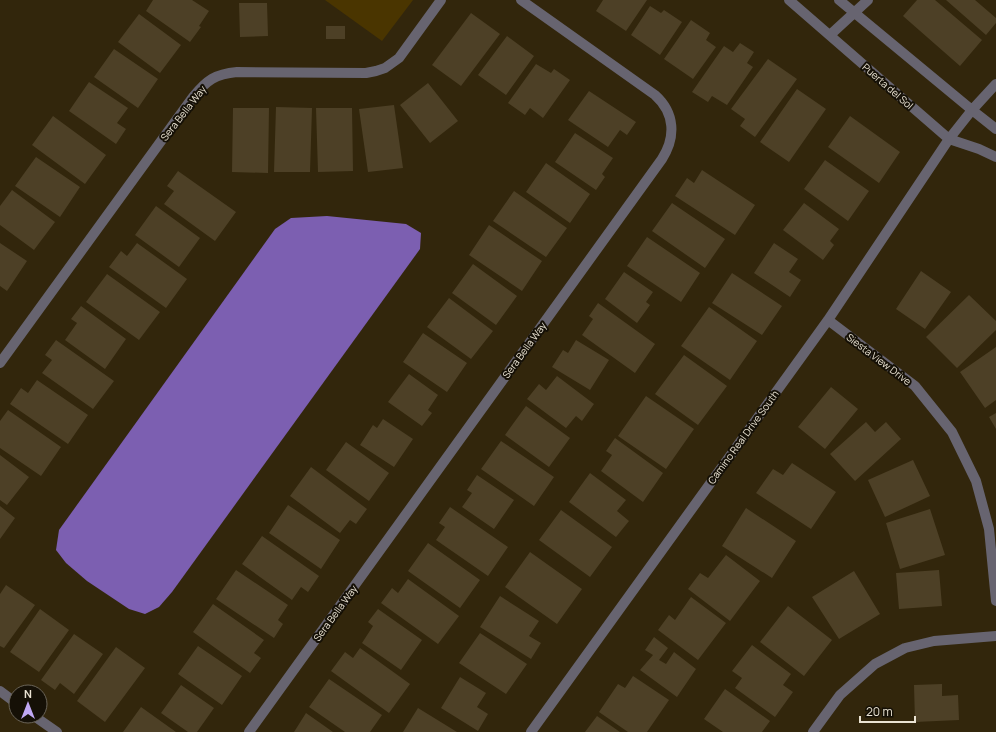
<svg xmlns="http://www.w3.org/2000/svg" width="996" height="732" viewBox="0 0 996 732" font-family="Manrope,sans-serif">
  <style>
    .green { fill: #4a3500 }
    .water { fill: #7c5fb1 }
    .building { fill: #4d4026 }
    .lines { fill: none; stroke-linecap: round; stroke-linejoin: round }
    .minor { stroke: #676470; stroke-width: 10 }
    .labels { text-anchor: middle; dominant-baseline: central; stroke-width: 4; stroke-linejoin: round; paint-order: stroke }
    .street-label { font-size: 10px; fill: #eae3d3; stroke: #151006 }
  </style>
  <rect width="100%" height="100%" fill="#32260c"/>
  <path class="green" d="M325 0H413L382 41Z"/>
  <path class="water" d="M327 216 406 224 421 233 420 249 172 592 159 607 145 614 129 609 87 581 66 563 56 550 59 530 275 229 291 218Z"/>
  <path class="building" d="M153 0H192L209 11 199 26 201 27 190 42 146 11Z
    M603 0H647L626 31 596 11Z
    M917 0H935L982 40 960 66 903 16Z
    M946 0H975L996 18V23L986 35Z
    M239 3H267L268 36 240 37Z
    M650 6 661 13 664 10 682 22 660 55 631 35Z
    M471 13 500 34 461 86 432 65Z
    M139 14 181 45 160 73 118 42Z
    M691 20 710 33 706 40 716 47 693 79 664 59Z
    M326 26H345V39H326Z
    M507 36 534 56 506 95 478 75Z
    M740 43 754 52 747 63 753 67 727 105 712 96 708 102 692 92 724 46 733 52Z
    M114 49 158 79 138 108 94 77Z
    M768 59 797 79 755 137 740 126 745 119 731 109Z
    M536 64 551 73 554 69 570 80 543 118 530 108 525 115 508 103Z
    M89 82 128 108 117 123 126 129 116 144 69 111Z
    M428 83 458 121 430 143 400 105Z
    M797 89 826 109 789 162 760 142Z
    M589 91 636 122 627 135 620 130 608 147 568 120Z
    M394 105 403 168 368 172 359 109Z
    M276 107 312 108 310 172H274Z
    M233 108H269L268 173 232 172Z
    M316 108H352L353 171 318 172Z
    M53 116 106 155 85 184 32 145Z
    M850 116 900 152 879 183 828 147Z
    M575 133 613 158 602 174 605 177 596 190 555 162Z
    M36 157 80 187 60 217 15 186Z
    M825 160 869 191 848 221 804 189Z
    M546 163 590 194 570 223 526 192Z
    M702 170 755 205 735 235 675 196 687 178 694 183Z
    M178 171 236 212 215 241 164 204 174 191 167 186Z
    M12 190 55 222 34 250 0 225V206Z
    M514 191 567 228 546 257 493 221Z
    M672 203 725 239 705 268 652 231Z
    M804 203 839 229 830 241 834 245 823 260 783 230Z
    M156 206 200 238 179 267 135 235Z
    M489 225 542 261 522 291 469 255Z
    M647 237 700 273 681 302 627 266Z
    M0 243 27 261 7 291 0 286Z
    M137 243 187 279 166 308 109 267 121 251 127 256Z
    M774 243 798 259 789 272 801 280 790 297 754 273Z
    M473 264 517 296 496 325 452 293Z
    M921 271 951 292 925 329 896 309Z
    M624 272 653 292 646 302 650 305 637 323 605 299Z
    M732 273 782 306 762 335 712 303Z
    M107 274 160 312 139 340 86 302Z
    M969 295 996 321V330L957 368 926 337Z
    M449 298 493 331 471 359 427 327Z
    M598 303 655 344 635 373 582 335 593 319 589 316Z
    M81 306 126 339 105 369 65 340 77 323 71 319Z
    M709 307 757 341 730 380 681 346Z
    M423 333 467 363 447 392 403 362Z
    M56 340 114 381 93 409 42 373 52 360 45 355Z
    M576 340 609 360 590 390 552 367 563 350 568 353Z
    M996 347V400L985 408 960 372Z
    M684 355 727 386 698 425 655 394Z
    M409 374 438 395 428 410 432 413 422 426 388 402Z
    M557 376 594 404 582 421 576 416 566 428 527 399 539 384 546 390Z
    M37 380 88 415 68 444 10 404 21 388 28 393Z
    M831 387 858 409 825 449 798 427Z
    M646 396 694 429 666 469 618 436Z
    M526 406 570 438 549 467 505 435Z
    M8 410 61 447 41 476 0 448V421Z
    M996 413V429L989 417Z
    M383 419 413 439 394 467 360 445 373 425 377 428Z
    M866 422 875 432 886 422 901 439 855 481 830 454Z
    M615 438 663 473 643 502 601 471 612 455 606 451Z
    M501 441 554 477 534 506 481 469Z
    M346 442 389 473 369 501 326 470Z
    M0 455 29 477 7 505 0 500Z
    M913 460 930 496 885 517 868 480Z
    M792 463 836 492 811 529 756 493 773 469 783 475Z
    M311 467 367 509 356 524 350 520 340 533 290 496Z
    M590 473 626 500 617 511 629 521 616 537 569 502Z
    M477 475 514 500 494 529 462 507 472 493 467 490Z
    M288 505 340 540 321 569 269 533Z
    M0 506 15 518 0 539Z
    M450 507 508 547 488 576 436 540 445 527 439 523Z
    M746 508 796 541 772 578 722 546Z
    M930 509 945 555 900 569 886 523Z
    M561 510 612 547 590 577 539 540Z
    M262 536 319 576 308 592 301 587 292 600 242 564Z
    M428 543 480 580 460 608 408 571Z
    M530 552 582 589 557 624 505 587Z
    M726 555 760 581 730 621 688 589 700 573 708 578Z
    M236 570 288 605 278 620 283 624 274 638 216 599Z
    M939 570 942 606 899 609 896 573Z
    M854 571 880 614 839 639 812 597Z
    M408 579 459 616 438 644 381 603 392 588 398 593Z
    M6 585 35 605 4 648 0 646V594Z
    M500 596 539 621 529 636 541 643 531 659 480 627Z
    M691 597 726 623 698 660 658 630 669 615 675 620Z
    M213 604 264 640 254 653 261 658 250 673 193 632Z
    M788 606 832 640 804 676 760 642Z
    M40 609 69 630 39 672 10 652Z
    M378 609 422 640 401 670 362 643 373 626 368 622Z
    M480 633 527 664 506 694 459 663Z
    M74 634 103 654 74 694 60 683 55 690 41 680Z
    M654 637 668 648 659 660 666 664 674 652 696 669 677 697 640 670 653 655 645 650Z
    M752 645 791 674 783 685 793 692 775 717 735 688 742 678 732 671Z
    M198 646 242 676 222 705 178 674Z
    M116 647 145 668 105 722 77 701Z
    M360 648 410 684 389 713 331 671 345 652 353 658Z
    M633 676 669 700 647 732H628L599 712 618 684 625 688Z
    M460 677 486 693 477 707 488 714 478 731 441 708Z
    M329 679 382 715 370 732H345L309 707Z
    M942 684V696L958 695 959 720 915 722 914 685Z
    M181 685 214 708 197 732H188L161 713Z
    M725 689 770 721 762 732H723L704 719Z
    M141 707 176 732H123Z
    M418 708 457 732H403Z
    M306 713 333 732H294Z
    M597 716 620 732H585Z"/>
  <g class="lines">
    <path class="minor" d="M789 0 949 139 979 149 996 157
      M839 0 972 110 996 129
      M830 35 868 0
      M828 320 915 386 952 432 976 481 989 529 996 601
      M0 363 193 97C207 80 215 74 237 72L366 73 376 71 385 68 399 58 441 0
      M0 691 16 703
      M34 716 57 732
      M249 732 662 159C676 137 675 113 655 95L521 0
      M531 732 828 320 949 139 972 110 996 84
      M813 732 840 695 875 664 905 648 934 641 996 636"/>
  </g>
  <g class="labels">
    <g class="street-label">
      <text transform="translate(888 86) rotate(41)">Puerta del Sol</text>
      <text transform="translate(183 113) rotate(-52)">Sera Bella Way</text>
      <text transform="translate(524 350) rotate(-54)">Sera Bella Way</text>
      <text transform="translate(879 359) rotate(37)">Siesta View Drive</text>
      <text transform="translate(743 437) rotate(-54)">Camino Real Drive South</text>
      <text transform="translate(335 613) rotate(-54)">Sera Bella Way</text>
    </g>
  </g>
  <g transform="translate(28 704)"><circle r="19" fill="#151006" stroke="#6a6458"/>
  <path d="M0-3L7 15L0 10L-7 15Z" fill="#c0a8f3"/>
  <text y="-6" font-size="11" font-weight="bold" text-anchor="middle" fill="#eae3d3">N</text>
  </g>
  <path d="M860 716v6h55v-6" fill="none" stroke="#eae3d3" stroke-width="2"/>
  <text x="866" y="716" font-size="12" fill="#eae3d3" stroke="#151006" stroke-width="3" paint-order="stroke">20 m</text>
</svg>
